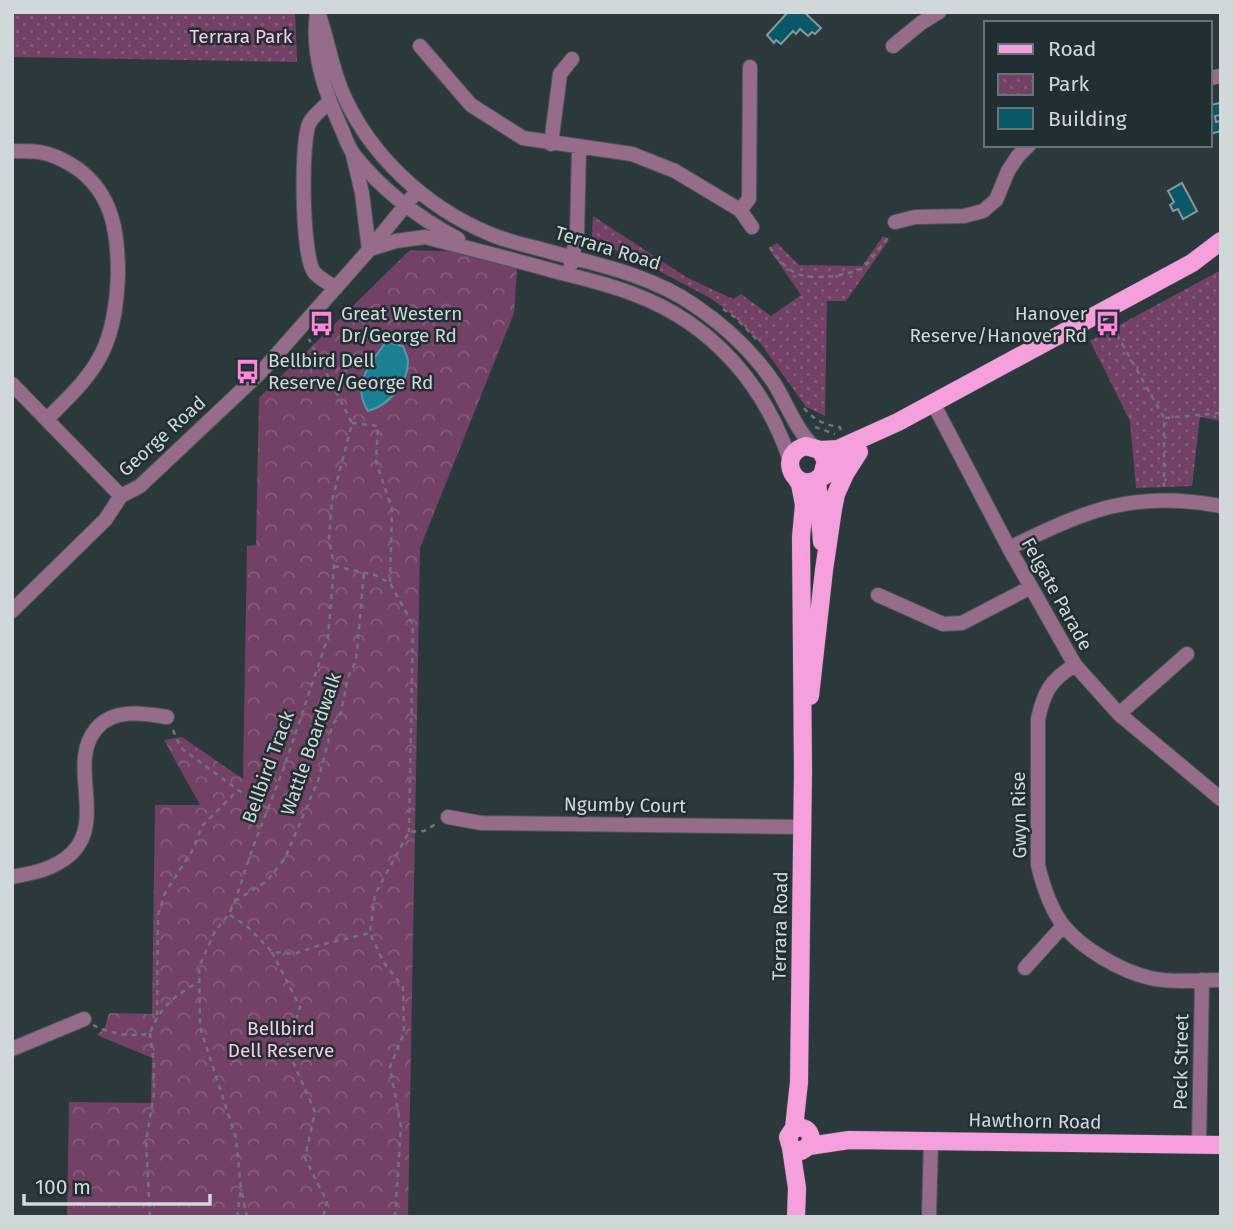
<svg xmlns="http://www.w3.org/2000/svg" width="1233" height="1229" viewBox="0 0 1233 1229" font-family="'Fira Sans',sans-serif">
  <style>
    .forest { fill: url(#forest-crowns) }
    .park { fill: url(#park-dots) }
    .water { fill: #1c8093; stroke: #529aa8; stroke-width: 2 }
    .building { fill: #085867; stroke: #88989c; stroke-width: 2 }
    .lines { fill: none; stroke-linecap: round; stroke-linejoin: round }
    .minor-casing { stroke: #495659; stroke-width: 16 }
    .major-casing { stroke: #495659; stroke-width: 19 }
    .path { stroke: #6b7679; stroke-width: 2.5; stroke-dasharray: 5 5; stroke-linecap: butt }
    .minor { stroke: #976c8a; stroke-width: 14 }
    .major { stroke: #f69fdd; stroke-width: 18 }
    .labels { text-anchor: middle; dominant-baseline: central; stroke-width: 5; stroke-linejoin: round; paint-order: stroke }
    .park-label { font-size: 19px; fill: #fcc9ec; stroke: #212f33 }
    .street-label { font-size: 19px; fill: #d0d8da; stroke: #212f33 }
    .poi-label { font-size: 19px; fill: #d0d8da; stroke: #212f33; text-anchor: start }
  </style>
  <defs>
    <pattern id="forest-crowns" width="20" height="18" patternUnits="userSpaceOnUse" patternTransform="scale(1.75)"><rect width="20" height="18" fill="#734165"/><path d="M2 6a3 3 0 1 1 6 0M12 15a3 3 0 1 1 6 0" fill="none" stroke="#865c7a"/></pattern>
    <pattern id="park-dots" width="8" height="8" patternUnits="userSpaceOnUse" patternTransform="scale(1.75)"><rect width="8" height="8" fill="#734165"/><path d="M2 2h.1M6 6h.1" fill="none" stroke="#865c7a" stroke-width="1.8" stroke-linecap="round"/></pattern>
  </defs>
  <rect width="100%" height="100%" fill="#2b393d"/>
  <path class="forest" d="M410 250 465 252 517 269 514 313 420 548 408 1217H67L69 1102 151 1103 152 1058 97 1035 105 1027 109 1013 152 1014 155 805H200L164 740 182 737 243 779 247 546 256 545 259 398Z"/>
  <path class="park" d="M12 12H295L297 62 12 57Z
    M593 216 686 277 733 299 741 294 771 316 801 295 769 249 777 243 799 265 862 266 883 236 889 240 846 301H827L825 416 806 407 761 344 731 314 712 299 635 258 595 242 592 236Z
    M1221 270V421L1200 417 1192 486 1136 488 1130 421 1090 341Z"/>
  <path class="water" d="M386 342 403 346C404 350 408 357 408 362 408 383 388 406 368 411 351 385 370 364 386 342Z"/>
  <path class="building" d="M788 12H804L821 28 815 34 812 32 808 36 800 29 796 34 793 31 781 44 776 40 774 43 767 35Z
    M1220 103 1221 115 1215 116 1216 122 1221 121V131L1210 134V105Z
    M1182 183 1197 211 1183 219 1178 209 1173 211 1170 205 1174 202 1168 191Z"/>
  <g class="lines">
    <defs>
      <path id="minor" d="M318 12C327 37 331 64 341 89 368 154 425 207 490 234 509 242 530 246 551 252 600 265 652 276 694 305 725 326 753 352 774 383 787 404 795 428 813 446
        M317 13C311 55 326 95 343 132 346 140 349 149 355 156 383 191 419 218 458 239
        M420 46 471 105 523 138 632 154 675 171 740 210 752 227
        M893 46 921 23 939 12
        M1210 78 1221 76
        M329 102C323 108 314 115 310 122 300 138 302 257 314 272 318 278 329 283 336 288
        M551 144 560 74 572 59
        M12 151C21 151 30 151 39 152 54 154 66 161 78 169 113 195 118 233 118 274 117 301 114 328 102 353 89 379 68 398 48 418
        M353 155 362 193 369 250
        M740 210 749 199 750 67
        M895 222 915 217 964 216 983 211 996 200 1008 171 1018 156 1029 145
        M370 249 396 241 425 237C468 248 511 259 554 271 581 278 609 284 636 295 712 324 764 384 790 460
        M571 264 577 235 579 148
        M12 384 121 496
        M933 403 1009 548 1075 665 1119 714 1221 799
        M1009 548C1086 511 1132 489 1221 506
        M878 595 943 624 962 623 1031 587
        M12 611 105 520 121 496 140 486 262 371 369 250 417 191
        M1075 665C1050 680 1044 692 1038 719V865C1043 886 1050 908 1063 925 1082 949 1121 971 1150 978 1172 983 1198 980 1221 980
        M1119 714 1187 654
        M448 817 481 823 802 827
        M12 877C34 873 55 869 72 853 106 819 67 764 96 729 113 708 143 713 167 717
        M1025 968 1063 926
        M12 1049 84 1019
        M1199 1144 1202 980
        M929 1217 931 1140"/>
      <path id="major" d="M820 450 838 449 898 422 1192 263 1221 241
        M822 475 826 461 820 450 806 446C778 453 791 489 814 481 826 477 844 461 856 454
        M817 479 822 542
        M810 696 824 570 833 509 836 494 845 474 859 452
        M794 1128 799 1082 803 771 801 537 804 505 800 484 796 478
        M809 1146 849 1140 1221 1145
        M791 1148 801 1151 809 1146 811 1139C810 1129 803 1126 794 1128L788 1137 791 1148 797 1188 796 1217"/>
    </defs>
    <use href="#minor" class="minor-casing"/>
    <use href="#major" class="major-casing"/>
    <path class="path" d="M12 26 14 25
      M590 240 658 269
      M770 247C777 258 786 269 798 274 816 281 847 275 864 268L890 235
      M723 309 736 318 759 342
      M1112 326 1164 418V487
      M804 408C814 420 825 425 840 427L841 431
      M1165 418 1221 413
      M352 423 378 426 376 461 392 509 390 582
      M815 427 835 434
      M334 566 375 575 390 583 413 625 409 832
      M173 730 181 748 238 790 268 809
      M235 901 267 881 285 858 318 781 332 726 341 712 348 677 356 661 364 572
      M230 915 248 927 272 952 294 954 320 945 370 933
      M272 952 300 1007 287 1048 315 1112 305 1158 327 1202 323 1217
      M157 1015 158 915 165 893 192 851 202 826 238 790
      M93 1025C107 1033 135 1038 150 1033 161 1005 174 997 198 982
      M242 1193 247 1217
      M150 1217 146 1141 154 1094V1064L150 1033
      M237 1217 241 1188 236 1138 200 1027 199 967 215 931 229 914 235 901 253 847 283 770 328 637 334 566 329 538 332 501 352 423 309 339
      M395 1217 401 1127 390 1067 404 1033 403 987 384 963 370 933 375 894 409 832 424 831 436 824"/>
    <use href="#minor" class="minor"/>
    <use href="#major" class="major"/>
  </g>
  <defs>
    <symbol id="bus-bare" viewBox="-9 -9 18 18"><path d="M-5-6H5V4H4V6H2V4H-2V6H-4V4H-5ZM-3.5-4V0h7V-4ZM-3.5 1.2v1.5H-2V1.2ZM2 1.2v1.5H3.5V1.2Z" fill="#ff85df" stroke="#212f33" stroke-width="2.5" paint-order="stroke"/></symbol>
  </defs>
  <g fill-rule="evenodd">
    <use href="#bus-bare" x="304" y="306" width="35" height="35"/>
    <use href="#bus-bare" x="1090" y="306" width="35" height="35"/>
    <use href="#bus-bare" x="230" y="354" width="35" height="35"/>
  </g>
  <g class="labels">
    <g class="park-label">
      <text x="241" y="36">Terrara Park</text>
      <text x="281" y="1028">Bellbird<tspan x="281" dy="22">Dell Reserve</tspan></text>
    </g>
    <g class="street-label">
      <text transform="translate(608 248) rotate(17)">Terrara Road</text>
      <text transform="translate(162 436) rotate(-42)">George Road</text>
      <text transform="translate(1057 594) rotate(61)">Felgate Parade</text>
      <text transform="translate(311 744) rotate(-71)">Wattle Boardwalk</text>
      <text transform="translate(268 767) rotate(-70)">Bellbird Track</text>
      <text transform="translate(625 805) rotate(1)">Ngumby Court</text>
      <text transform="translate(1019 815) rotate(-91)">Gwyn Rise</text>
      <text transform="translate(780 926) rotate(-89)">Terrara Road</text>
      <text transform="translate(1181 1062) rotate(-89)">Peck Street</text>
      <text transform="translate(1035 1121) rotate(1)">Hawthorn Road</text>
    </g>
    <g class="poi-label">
      <text x="341" y="313">Great Western<tspan x="341" dy="22">Dr/George Rd</tspan></text>
      <text x="1087" y="313" text-anchor="end">Hanover<tspan x="1087" dy="22">Reserve/Hanover Rd</tspan></text>
      <text x="268" y="360">Bellbird Dell<tspan x="268" dy="22">Reserve/George Rd</tspan></text>
    </g>
  </g>
  <rect width="1233" height="1229" fill="none" stroke="#d0d8da" stroke-width="28"/>
  <rect x="984" y="21" width="228" height="126" fill="#212f33" stroke="#677376" stroke-width="2"/>
  <rect x="998" y="44" width="35" height="10" fill="#f69fdd" stroke="#677376" stroke-width="2"/>
  <text x="1048" y="56" font-size="21" fill="#d0d8da">Road</text>
  <rect x="998" y="74" width="35" height="21" fill="url(#park-dots)" stroke="#677376" stroke-width="2"/>
  <text x="1048" y="91" font-size="21" fill="#d0d8da">Park</text>
  <rect x="998" y="108" width="35" height="21" fill="#085867" stroke="#677376" stroke-width="2"/>
  <text x="1048" y="126" font-size="21" fill="#d0d8da">Building</text>
  <path d="M24 1194v10h186v-10" fill="none" stroke="#d0d8da" stroke-width="3.5"/>
  <text x="35" y="1194" font-size="21" fill="#d0d8da" stroke="#212f33" stroke-width="5" paint-order="stroke">100 m</text>
</svg>
